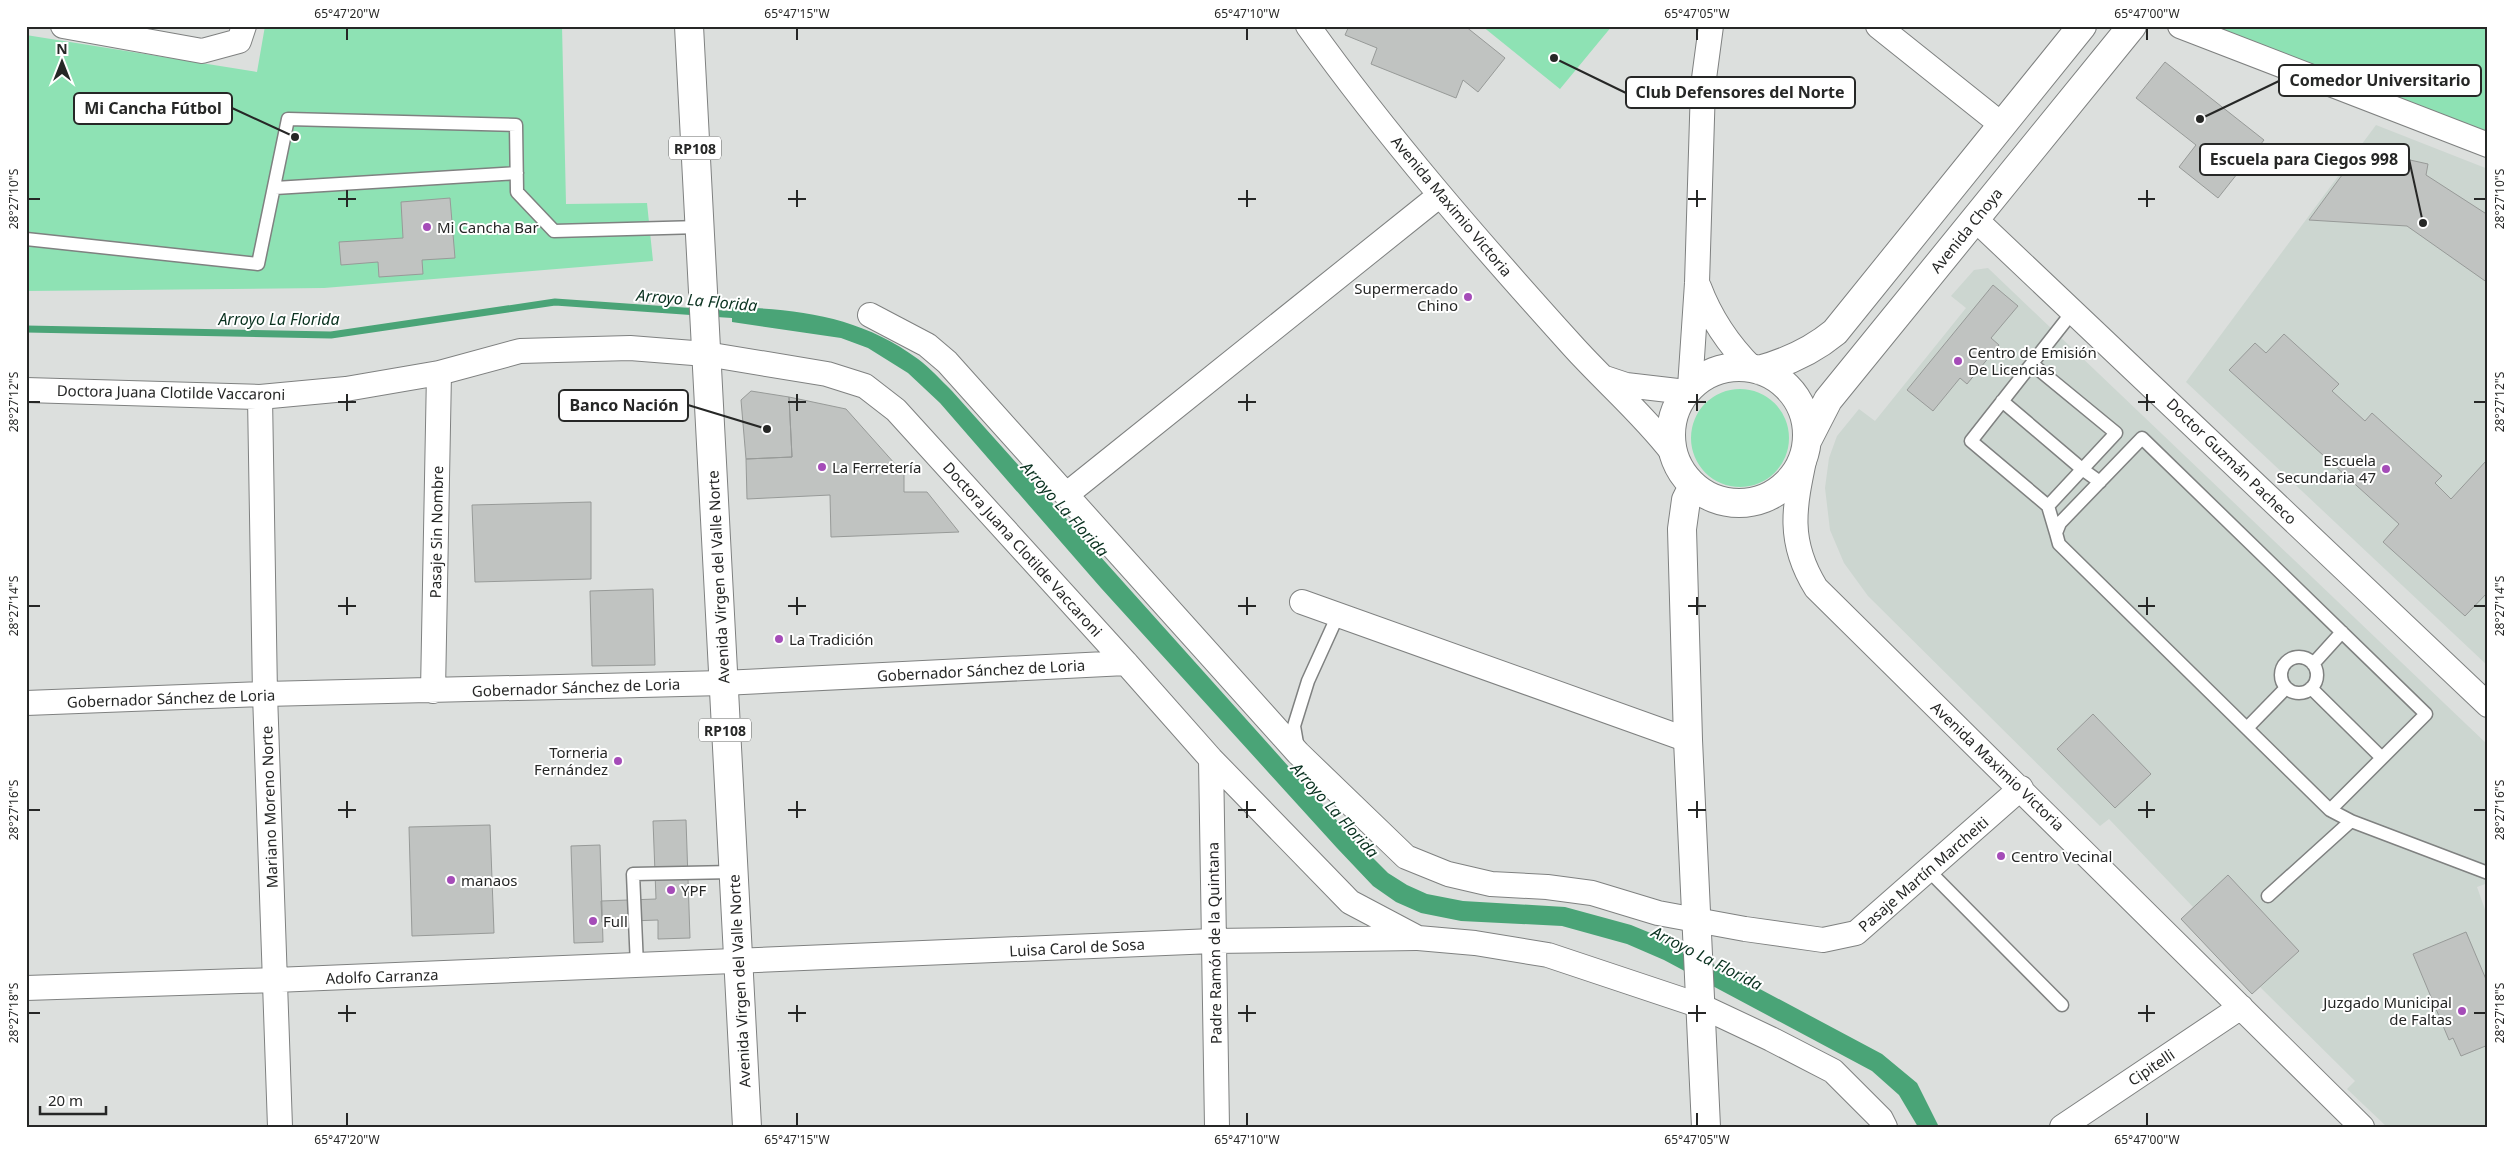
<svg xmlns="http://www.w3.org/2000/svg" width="2514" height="1153" viewBox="0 0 2514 1153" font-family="'Noto Sans',sans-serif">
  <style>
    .built { fill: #ccd6d0 }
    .green { fill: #8ee2b4 }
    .water { fill: #4aa477 }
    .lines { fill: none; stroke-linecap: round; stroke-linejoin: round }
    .stream { stroke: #4aa477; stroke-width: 7 }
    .building { fill: #c0c3c1; stroke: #979a98 }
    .lane-casing { stroke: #7f8180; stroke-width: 15 }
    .street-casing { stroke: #7f8180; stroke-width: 26 }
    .secondary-casing { stroke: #7f8180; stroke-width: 30 }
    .primary-casing { stroke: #7f8180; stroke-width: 30 }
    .lane { stroke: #fff; stroke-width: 12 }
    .street { stroke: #fff; stroke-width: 24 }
    .secondary { stroke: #fff; stroke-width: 28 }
    .primary { stroke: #fff; stroke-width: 28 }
    .ticks { fill: none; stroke: #262726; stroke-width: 2 }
    .poi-dot { fill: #a54cb8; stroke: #fff; stroke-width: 2 }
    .labels { text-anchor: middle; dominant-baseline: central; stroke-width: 4; stroke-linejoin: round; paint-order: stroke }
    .shield { fill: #fff; stroke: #676867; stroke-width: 1 }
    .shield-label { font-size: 14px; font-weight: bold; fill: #262726 }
    .street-label { font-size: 15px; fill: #262726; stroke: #fff }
    .poi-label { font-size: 15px; fill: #262726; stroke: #fff; text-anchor: start }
    .water-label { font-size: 16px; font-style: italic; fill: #09311f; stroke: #fff }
    .leader { fill: none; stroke: #262726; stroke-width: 2 }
    .callout-dot { fill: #262726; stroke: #fff; stroke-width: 2 }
    .callout { fill: #fff; stroke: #262726; stroke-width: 2 }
    .callout-label { font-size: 16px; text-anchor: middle; font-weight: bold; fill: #262726 }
    .neatline { fill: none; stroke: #262726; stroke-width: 2 }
    .ticks-label { font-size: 12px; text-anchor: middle; fill: #262726 }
  </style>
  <rect width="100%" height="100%" fill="#dcdfdd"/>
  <path class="built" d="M2376 125 2488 169V666L2186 382Z
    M1988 268 2488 745V883L2477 887 2488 918V1127H2387L2347 1089 2355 1081 2260 987 2252 994 2181 919 2193 907 2109 819 2100 826 1868 596 1844 563 1830 530 1825 488 1829 458 1837 436 1859 409 1875 421 1966 308 1951 296 1974 270Z"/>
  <path class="green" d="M265 26H562L566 204 647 203 653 261 324 288 26 291V35L257 72Z
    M1482 26H1612L1560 89Z
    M2207 26H2488V133Z
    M1691 438a49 49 0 1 1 98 0a49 49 0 1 1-98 0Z"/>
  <path class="water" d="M732 307C800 309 862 317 918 359 930 368 941 380 952 391L1349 834 1388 873 1407 885 1427 894 1463 901 1565 907 1631 925 1670 941 1882 1054 1917 1083 1939 1127H1918L1899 1095 1872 1071 1664 960 1627 944 1562 926 1461 921 1421 913 1396 902 1373 886 1337 848 1101 588 940 403 908 373 868 348 841 338 732 322Z"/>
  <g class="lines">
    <path class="stream" d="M709 313 740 315
      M26 329 331 335 555 302 698 312"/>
  </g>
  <path class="building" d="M1349 26H1465L1505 58 1478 92 1463 80 1456 98 1371 64 1377 48 1345 35Z
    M2165 62 2264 140 2218 198 2179 167 2196 145 2136 98Z
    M2401 158 2428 164 2426 175 2488 215V283L2407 226 2309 220 2345 171 2399 175Z
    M450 198 455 258 422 260 423 274 379 277 378 262 341 265 339 242 403 238 401 202Z
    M1993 285 2018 306 1991 338 1999 345 1967 384 1960 378 1933 411 1907 390Z
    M2284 334 2339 384 2332 391 2365 421 2372 413 2442 476 2435 483 2451 499 2486 461 2488 462V592L2465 616 2383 542 2399 524 2229 370 2255 343 2266 353Z
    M751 391 789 397 792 457 746 459 741 400Z
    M789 397 846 409 904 474V492H927L959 532 831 537 830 495 747 499 746 459 792 457Z
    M591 502V579L475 582 472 505Z
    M653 589 655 665 592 666 590 591Z
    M2093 714 2151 774 2115 808 2057 749Z
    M686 820 690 938 658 939V920L602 922 601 901 656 899 653 821Z
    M490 825 494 933 412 936 409 827Z
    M600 845 603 942 574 943 571 846Z
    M2228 875 2299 951 2252 994 2181 919Z
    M2466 932 2488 984V1045L2461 1056 2453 1038 2449 1040 2413 954Z"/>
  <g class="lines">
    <defs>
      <path id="lane" d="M275 188 517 173
        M26 239 258 264 288 119 516 125 517 192 554 231 700 227
        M2032 364 2116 433 2048 506
        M2002 401 2082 469 2100 482
        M2056 533 2048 506 1971 441 2074 310
        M2281 675a18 18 0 1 1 36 0a18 18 0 1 1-36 0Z
        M2313 664 2342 632
        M2311 688 2381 757
        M2247 728 2286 688
        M1298 749 1294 726 1308 681 1338 615
        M2330 810 2426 714 2142 438 2060 523 2056 533 2059 544 2330 810 2351 821
        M1928 870 2062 1005
        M2268 896 2351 821 2488 873
        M637 966 633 874 733 872"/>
      <path id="street" d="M63 26 202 51 239 41 244 26
        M1308 26C1388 138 1479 242 1571 344 1604 381 1642 413 1672 452
        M1878 26 2002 125
        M2180 26 2488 145
        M1975 219 2488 705
        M1699 287C1711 319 1728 344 1752 368
        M870 315 927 345 947 362 1298 753 1406 857 1448 874 1491 884 1547 887 1592 893 1658 913 1745 929 1823 940 1856 933 2021 788
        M1605 378 1626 385 1686 392
        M1690 387 1697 283 1703 86 1711 26
        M26 390 260 397 346 389 439 373 520 351 630 348 706 354 827 374 865 386 896 410 1126 663 1211 759 1350 902 1418 938 1475 943 1548 955 1701 1006 1771 1039 1833 1071 1881 1119 1885 1127
        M260 397 265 694 280 1127
        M1805 456C1794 508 1787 541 1816 588L2362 1127
        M1067 494 1440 195
        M1302 602 1688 740
        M433 691 439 373
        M26 703 265 694 723 683 1126 663
        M1211 759 1217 1127
        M26 988 275 980 1213 941 1416 938
        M2062 1127 2241 1007"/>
      <path id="secondary" d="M1671 435a68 68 0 1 1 136 0a68 68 0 1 1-136 0Z
        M1759 370C1788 362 1812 351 1835 332L2082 26
        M1808 439 1828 400 2132 26
        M1693 486 1686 500 1682 529 1688 740 1706 1127"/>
      <path id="primary" d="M689 26 747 1127"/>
    </defs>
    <use href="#lane" class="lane-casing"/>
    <use href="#street" class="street-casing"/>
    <use href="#secondary" class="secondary-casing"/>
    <use href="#primary" class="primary-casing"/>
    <use href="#lane" class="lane"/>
    <use href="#street" class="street"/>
    <use href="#secondary" class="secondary"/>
    <use href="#primary" class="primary"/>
  </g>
  <path class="ticks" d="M347 28V40M797 28V40M1247 28V40M1697 28V40M2147 28V40M347 190V207M797 190V207M1247 190V207M1697 190V207M2147 190V207M28 199H40M338 199H356M788 199H806M1238 199H1256M1688 199H1706M2138 199H2155M2474 199H2486M347 394V411M797 394V411M1247 394V411M1697 394V411M2147 394V411M28 402H40M338 402H356M788 402H806M1238 402H1256M1688 402H1706M2138 402H2155M2474 402H2486M347 597V615M797 597V615M1247 597V615M1697 597V615M2147 597V615M28 606H40M338 606H356M788 606H806M1238 606H1256M1688 606H1706M2138 606H2155M2474 606H2486M347 801V818M797 801V818M1247 801V818M1697 801V818M2147 801V818M28 810H40M338 810H356M788 810H806M1238 810H1256M1688 810H1706M2138 810H2155M2474 810H2486M347 1005V1022M797 1005V1022M1247 1005V1022M1697 1005V1022M2147 1005V1022M28 1013H40M338 1013H356M788 1013H806M1238 1013H1256M1688 1013H1706M2138 1013H2155M2474 1013H2486M347 1113V1126M797 1113V1126M1247 1113V1126M1697 1113V1126M2147 1113V1126"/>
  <g class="poi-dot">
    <circle cx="427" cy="227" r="5"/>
    <circle cx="1468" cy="297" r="5"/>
    <circle cx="1958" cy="361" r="5"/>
    <circle cx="822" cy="467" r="5"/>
    <circle cx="2386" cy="469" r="5"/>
    <circle cx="779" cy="639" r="5"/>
    <circle cx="618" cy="761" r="5"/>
    <circle cx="2001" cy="856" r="5"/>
    <circle cx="451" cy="880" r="5"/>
    <circle cx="671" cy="890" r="5"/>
    <circle cx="593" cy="921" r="5"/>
    <circle cx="2462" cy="1011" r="5"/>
  </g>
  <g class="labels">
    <g class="shield">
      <rect x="669" y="136.5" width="52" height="23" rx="4"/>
      <rect x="699" y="718.5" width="52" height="23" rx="4"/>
    </g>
    <g class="shield-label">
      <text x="695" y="148">RP108</text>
      <text x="725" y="730">RP108</text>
    </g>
    <g class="street-label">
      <text transform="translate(1452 206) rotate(50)">Avenida Maximio Victoria</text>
      <text transform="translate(1966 230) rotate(-51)">Avenida Choya</text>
      <text transform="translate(171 392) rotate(1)">Doctora Juana Clotilde Vaccaroni</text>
      <text transform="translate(2232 461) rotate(44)">Doctor Guzmán Pacheco</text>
      <text transform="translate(436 532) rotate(-89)">Pasaje Sin Nombre</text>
      <text transform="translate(1023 549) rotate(48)">Doctora Juana Clotilde Vaccaroni</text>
      <text transform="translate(718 577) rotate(-93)">Avenida Virgen del Valle Norte</text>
      <text transform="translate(981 670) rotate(-3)">Gobernador Sánchez de Loria</text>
      <text transform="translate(576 687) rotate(-2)">Gobernador Sánchez de Loria</text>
      <text transform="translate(171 698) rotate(-2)">Gobernador Sánchez de Loria</text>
      <text transform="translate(1998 766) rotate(44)">Avenida Maximio Victoria</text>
      <text transform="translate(269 807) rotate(-92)">Mariano Moreno Norte</text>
      <text transform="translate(1923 874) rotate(-41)">Pasaje Martín Marcheiti</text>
      <text transform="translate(1214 943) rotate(-91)">Padre Ramón de la Quintana</text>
      <text transform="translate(1077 947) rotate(-3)">Luisa Carol de Sosa</text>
      <text transform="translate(382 976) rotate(-2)">Adolfo Carranza</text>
      <text transform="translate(739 981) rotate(-93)">Avenida Virgen del Valle Norte</text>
      <text transform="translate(2151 1067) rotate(-34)">Cipitelli</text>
    </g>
    <g class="poi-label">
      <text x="437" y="227">Mi Cancha Bar</text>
      <text x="1458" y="288" text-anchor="end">Supermercado<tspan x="1458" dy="17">Chino</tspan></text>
      <text x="1968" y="352">Centro de Emisión<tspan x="1968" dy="17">De Licencias</tspan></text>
      <text x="2376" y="460" text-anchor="end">Escuela<tspan x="2376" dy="17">Secundaria 47</tspan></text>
      <text x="832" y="467">La Ferretería</text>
      <text x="789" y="639">La Tradición</text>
      <text x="608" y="752" text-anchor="end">Torneria<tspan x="608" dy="17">Fernández</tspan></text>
      <text x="2011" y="856">Centro Vecinal</text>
      <text x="461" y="880">manaos</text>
      <text x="681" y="890">YPF</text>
      <text x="603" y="921">Full</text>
      <text x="2452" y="1002" text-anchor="end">Juzgado Municipal<tspan x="2452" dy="17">de Faltas</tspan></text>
    </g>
    <g class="water-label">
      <text transform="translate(697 300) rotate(5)">Arroyo La Florida</text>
      <text x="279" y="319">Arroyo La Florida</text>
      <text transform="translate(1065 509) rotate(48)">Arroyo La Florida</text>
      <text transform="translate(1335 810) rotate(48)">Arroyo La Florida</text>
      <text transform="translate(1707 958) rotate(27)">Arroyo La Florida</text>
    </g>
  </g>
  <path class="leader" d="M2200 119L2279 81M1554 58L1626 93M295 137L232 108M2423 223L2409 159M767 429L688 405"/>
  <g class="callout-dot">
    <circle cx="2200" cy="119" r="5"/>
    <circle cx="1554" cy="58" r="5"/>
    <circle cx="295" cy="137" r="5"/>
    <circle cx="2423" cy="223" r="5"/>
    <circle cx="767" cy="429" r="5"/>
  </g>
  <g class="callout">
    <rect x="2279" y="65" width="202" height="31" rx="5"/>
    <rect x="1626" y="77" width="229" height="31" rx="5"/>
    <rect x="74" y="93" width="158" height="31" rx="5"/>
    <rect x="2200" y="144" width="209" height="31" rx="5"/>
    <rect x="559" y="390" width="129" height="31" rx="5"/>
  </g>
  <g class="callout-label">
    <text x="2380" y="86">Comedor Universitario</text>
    <text x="1740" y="98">Club Defensores del Norte</text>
    <text x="153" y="114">Mi Cancha Fútbol</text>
    <text x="2304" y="165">Escuela para Ciegos 998</text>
    <text x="624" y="411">Banco Nación</text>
  </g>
  <rect width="2514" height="1153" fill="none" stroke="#ffffff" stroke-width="55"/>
  <g transform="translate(62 62)" stroke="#ffffff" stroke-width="4" paint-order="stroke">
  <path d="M0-4L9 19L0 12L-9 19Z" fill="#262726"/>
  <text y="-8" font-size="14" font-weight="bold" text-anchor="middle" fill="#262726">N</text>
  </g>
  <path d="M40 1106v8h66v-8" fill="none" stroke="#262726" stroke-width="2.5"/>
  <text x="48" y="1106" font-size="15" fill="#262726" stroke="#ffffff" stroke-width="4" paint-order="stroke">20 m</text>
  <rect x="28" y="28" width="2458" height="1098" class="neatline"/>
  <g class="ticks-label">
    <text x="347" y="18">65°47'20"W</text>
    <text x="797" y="18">65°47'15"W</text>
    <text x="1247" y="18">65°47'10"W</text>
    <text x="1697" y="18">65°47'05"W</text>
    <text x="2147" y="18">65°47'00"W</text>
    <text transform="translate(14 199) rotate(-90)" y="4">28°27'10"S</text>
    <text transform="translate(2500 199) rotate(-90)" y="4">28°27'10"S</text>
    <text transform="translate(14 402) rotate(-90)" y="4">28°27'12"S</text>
    <text transform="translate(2500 402) rotate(-90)" y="4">28°27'12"S</text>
    <text transform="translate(14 606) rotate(-90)" y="4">28°27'14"S</text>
    <text transform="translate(2500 606) rotate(-90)" y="4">28°27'14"S</text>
    <text transform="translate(14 810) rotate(-90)" y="4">28°27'16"S</text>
    <text transform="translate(2500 810) rotate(-90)" y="4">28°27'16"S</text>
    <text transform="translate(14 1013) rotate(-90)" y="4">28°27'18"S</text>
    <text transform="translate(2500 1013) rotate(-90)" y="4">28°27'18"S</text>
    <text x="347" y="1144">65°47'20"W</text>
    <text x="797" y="1144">65°47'15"W</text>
    <text x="1247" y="1144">65°47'10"W</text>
    <text x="1697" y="1144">65°47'05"W</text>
    <text x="2147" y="1144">65°47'00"W</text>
  </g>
</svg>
